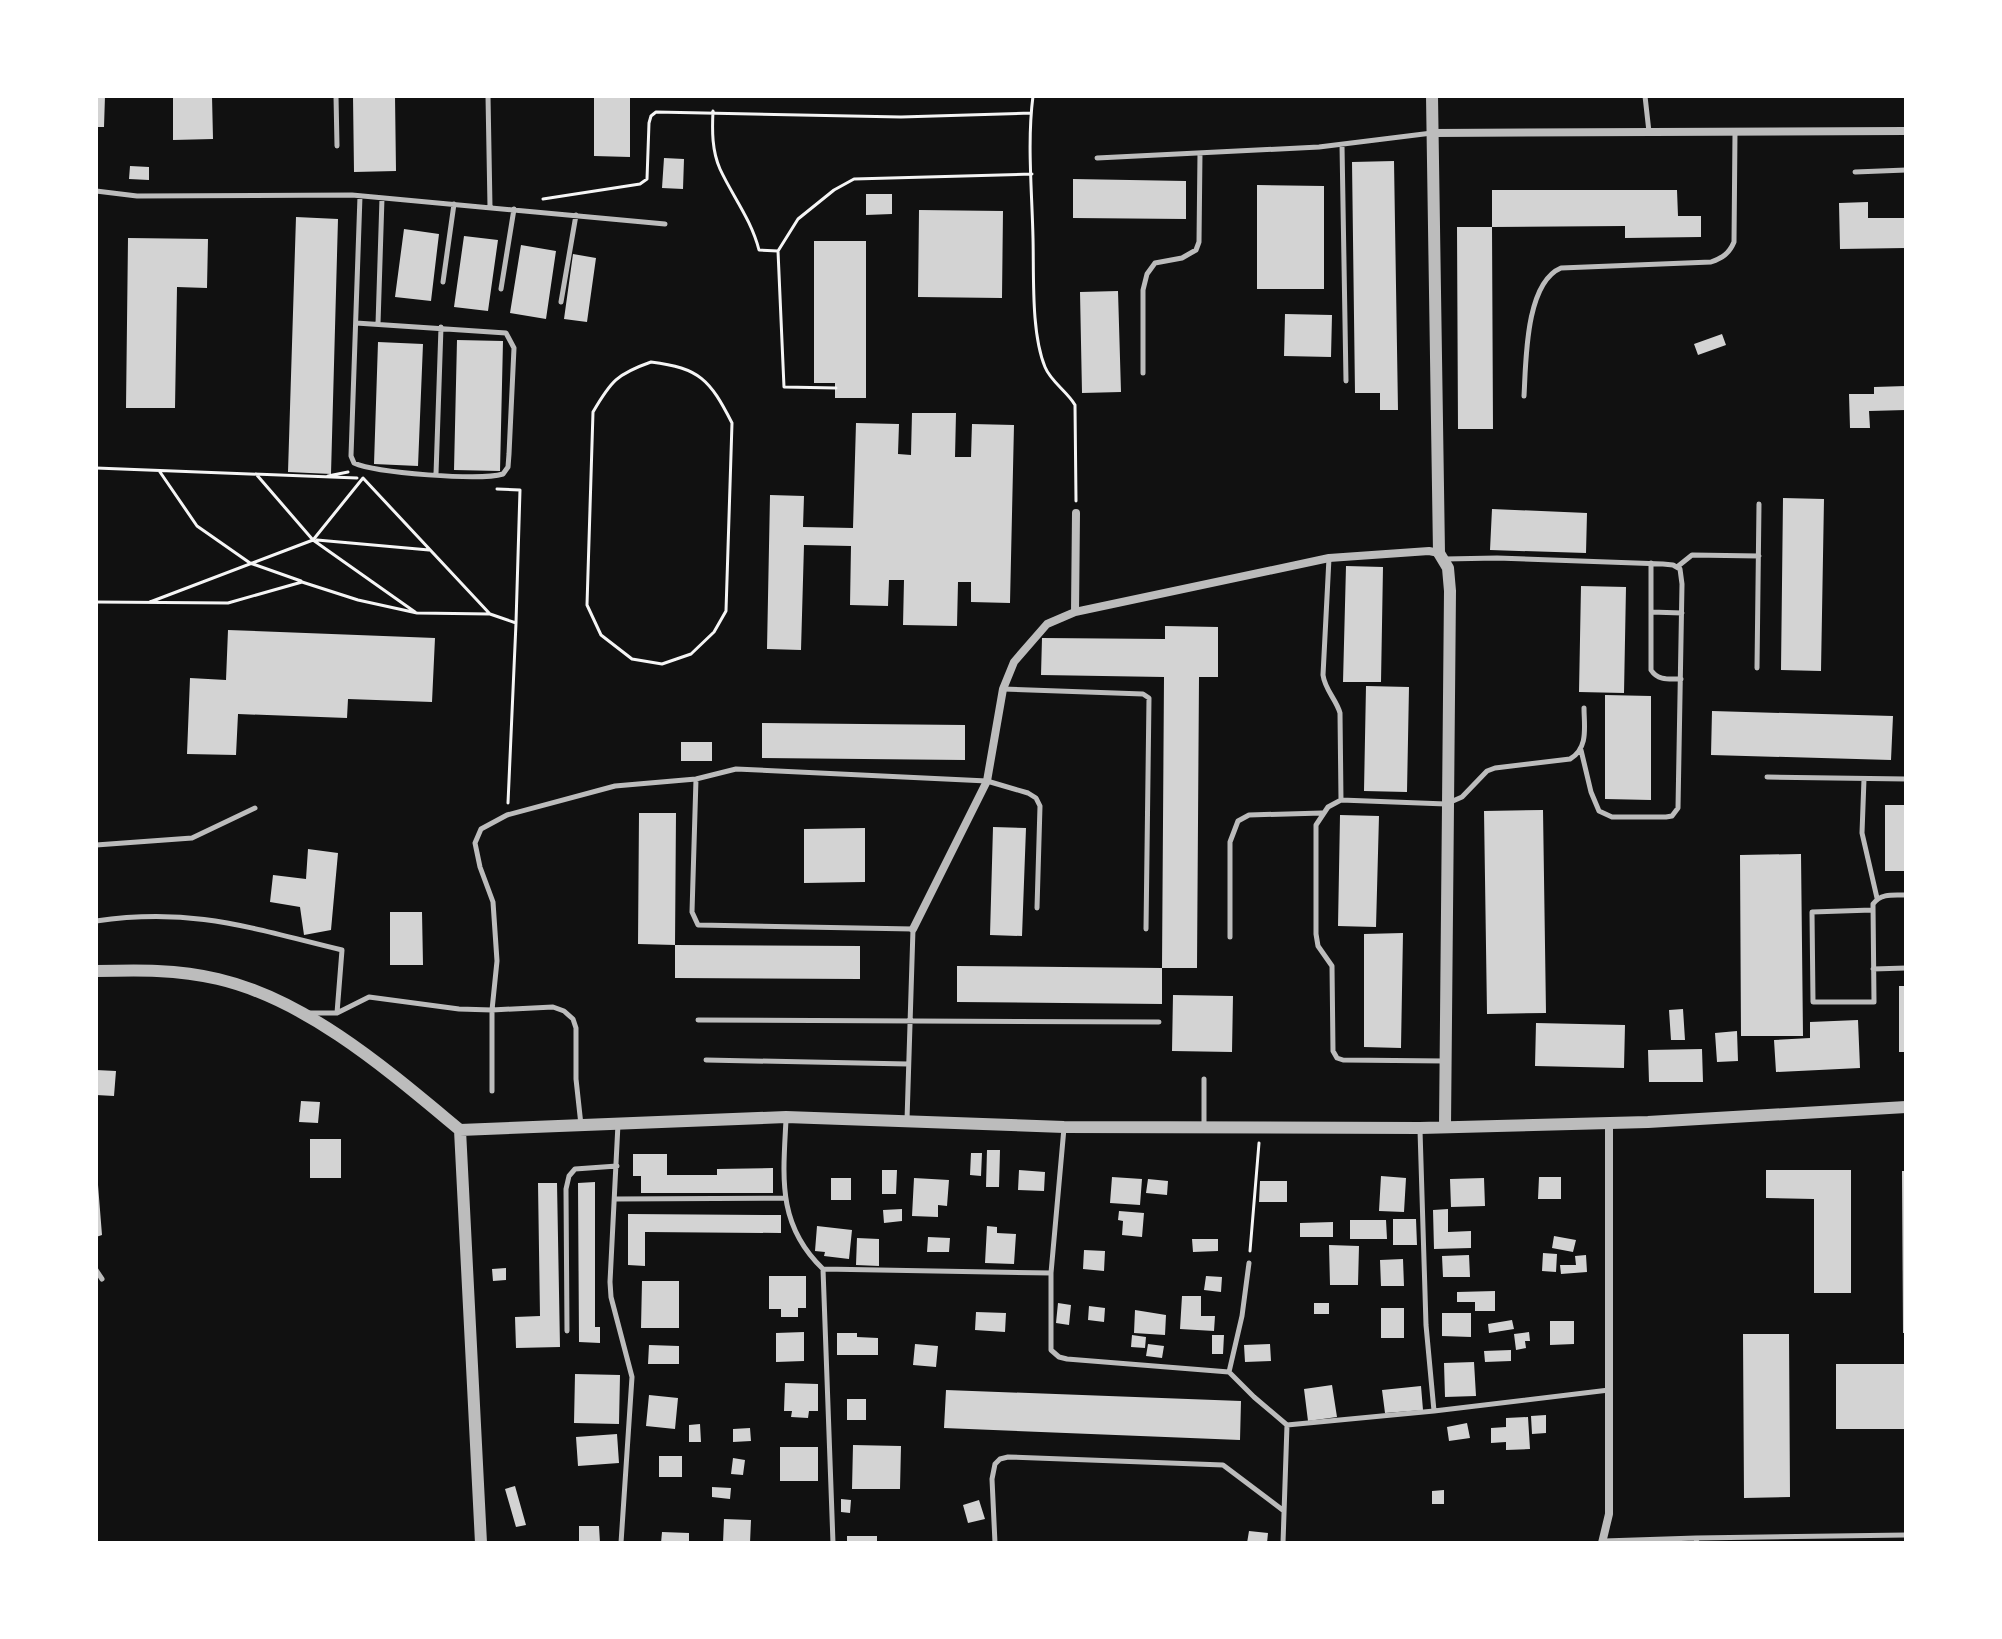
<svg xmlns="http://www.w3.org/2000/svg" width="2002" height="1639" viewBox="0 0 2002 1639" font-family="'Fira Sans',sans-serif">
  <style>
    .building { fill: #d3d3d3 }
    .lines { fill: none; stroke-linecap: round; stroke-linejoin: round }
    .path { stroke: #f5f5f5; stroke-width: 3 }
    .service { stroke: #bcbcbc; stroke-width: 5 }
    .minor { stroke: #bcbcbc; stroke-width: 8 }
    .tertiary { stroke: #bcbcbc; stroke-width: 12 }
  </style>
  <rect width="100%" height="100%" fill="#111"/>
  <path class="building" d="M96 96H105L104 127H96Z
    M173 96H212L213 139 173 140Z
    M353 96H395L396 171 354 172Z
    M594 96H630V157L594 156Z
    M664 158 684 159 683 189 662 188Z
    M1394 161 1398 410H1380V393H1355L1352 162Z
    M130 166 149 167V180L129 179Z
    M1073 179 1186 181V219L1073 218Z
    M1257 185 1324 186V289H1257Z
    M1492 190H1677L1678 216H1701V237L1625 238V226L1492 227 1493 429H1458L1457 227H1492Z
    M866 194H892V214L866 215Z
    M1868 202V218H1906V248L1840 249 1839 203Z
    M919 210 1003 211 1002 298 918 297Z
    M296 217 338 219 331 474 288 472Z
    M404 229 439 234 431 301 395 297Z
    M464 236 498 240 488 311 454 307Z
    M128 238 208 239 207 288 177 287 175 408H126Z
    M814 241H866V398H835V383H814Z
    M521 245 556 251 546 319 510 313Z
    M573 254 596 258 587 322 564 319Z
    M1118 291 1121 392 1082 393 1080 292Z
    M1285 314 1332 315 1331 357 1284 356Z
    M1722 334 1726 345 1698 355 1694 344Z
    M457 340 503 341 500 471 454 470Z
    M378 342 423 344 418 466 374 464Z
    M1906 386V410L1869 411 1870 428H1850L1849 394H1874V387Z
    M912 413H956L955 457H971L972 424 1014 425 1010 603 971 602V582H958L957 626 903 625 904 580H889L888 606 850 605 851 546 804 545 801 650 767 649 770 495 804 496 803 527 853 528 856 423 899 424 898 454 911 455Z
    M1783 498 1824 499 1821 671 1781 670Z
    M1492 509 1587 513 1586 553 1490 550Z
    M1346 566 1383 567 1381 682H1343Z
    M1581 586 1626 587 1624 693 1579 692Z
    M1165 626 1218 627V677H1199L1197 968H1162L1164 677 1041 675 1042 638 1165 639Z
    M228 630 435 638 432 702 348 699 347 718 238 714 236 755 187 754 190 678 226 680Z
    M1366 686 1409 687 1407 792 1364 791Z
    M1605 695 1651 696V800L1605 799Z
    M1712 711 1893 716 1891 760 1711 755Z
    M762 723 965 725V760L762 758Z
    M681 742H712V761H681Z
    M1885 805H1906V871H1885Z
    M1543 810 1546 1013 1487 1014 1484 811Z
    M639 813H676L675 945 638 944Z
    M1340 815 1379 816 1376 927 1338 926Z
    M993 827 1026 828 1022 936 990 935Z
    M865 828V882L804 883V829Z
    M308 849 338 853 331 930 304 935 300 907 270 902 273 875 306 879Z
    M1801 854 1803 1036H1741L1740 855Z
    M390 912H422L423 965H390Z
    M1403 933 1401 1048 1364 1047V934Z
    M675 945 860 946V979L675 978Z
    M957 966 1162 968V1004L957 1002Z
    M1899 986H1906V1052H1899Z
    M1173 995 1233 996 1232 1052 1172 1051Z
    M1683 1009 1685 1040H1671L1669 1010Z
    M1858 1020 1860 1068 1776 1072 1774 1040 1810 1038V1022Z
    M1536 1023 1625 1025 1624 1068 1535 1066Z
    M1737 1031 1738 1061 1717 1062 1715 1033Z
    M1702 1049 1703 1082H1649L1648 1050Z
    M96 1070 116 1071 114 1096 96 1095Z
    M301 1101 320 1102 318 1123 299 1122Z
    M310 1139H341V1178H310Z
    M987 1150H1000L999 1187H986Z
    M971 1153H982L981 1176 970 1175Z
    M633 1154H667V1175H717V1169L773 1168V1193H641V1176H633Z
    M882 1170H897L896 1194H882Z
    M1019 1170 1045 1172 1044 1191 1018 1190Z
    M1766 1170H1851V1293H1814V1199L1766 1198Z
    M1902 1171H1906V1333H1903Z
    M1381 1176 1406 1178 1404 1212 1379 1211Z
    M1112 1177 1142 1179 1140 1205 1110 1203Z
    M1539 1177H1561V1199H1538Z
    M831 1178H851V1200H831Z
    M914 1178 949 1180 947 1206 938 1205V1217L912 1216Z
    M1484 1178 1485 1206 1451 1207 1450 1179Z
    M1148 1179 1168 1181 1167 1195 1146 1193Z
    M1260 1181H1287V1202H1259Z
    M595 1182V1327H600V1343L579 1342 578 1183Z
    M538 1183H557L560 1347 516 1348 515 1317 540 1316Z
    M96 1185H98L102 1235 96 1237Z
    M902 1209V1221L884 1223 883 1210Z
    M1448 1209V1232L1471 1231V1248L1434 1249 1433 1210Z
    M1119 1211 1144 1213 1142 1237 1122 1235 1123 1221 1118 1220Z
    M628 1214 781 1215V1233L645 1232V1266L628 1265Z
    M1393 1219H1416L1417 1245H1393Z
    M1350 1220H1386L1387 1239H1350Z
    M1333 1222V1237H1300V1223Z
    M817 1226 852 1230 849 1259 824 1256 825 1252 815 1251Z
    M987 1226 997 1227V1233L1016 1234 1014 1264 985 1263Z
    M1554 1236 1576 1240 1573 1252 1552 1248Z
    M928 1237 950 1238 949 1252H927Z
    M857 1238 879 1239V1266L856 1265Z
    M1192 1239H1218V1251L1193 1252Z
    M1329 1245 1359 1246 1358 1285H1330Z
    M1084 1250 1105 1251 1104 1271 1083 1269Z
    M1543 1253 1557 1254 1556 1272 1542 1271Z
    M1469 1255 1470 1277H1443L1442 1256Z
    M1586 1255 1587 1272 1561 1274 1560 1265H1576L1575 1256Z
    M1403 1259 1404 1286H1381L1380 1260Z
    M506 1268V1280L493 1281 492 1269Z
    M769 1276H806V1308H798V1317H781V1309H769Z
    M1206 1276 1222 1277 1221 1292 1204 1290Z
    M642 1281H679V1328H641Z
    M1495 1291V1311H1475V1302H1457V1292Z
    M1182 1296H1201V1316H1215L1214 1331 1180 1329Z
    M1058 1303 1071 1305 1069 1325 1056 1323Z
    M1314 1303H1329V1314H1314Z
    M1089 1306 1105 1308 1104 1322 1088 1320Z
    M1381 1308H1404V1338H1381Z
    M1135 1310 1166 1315 1165 1335 1134 1333Z
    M976 1312 1006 1313 1005 1332 975 1330Z
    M1442 1313H1471V1337L1442 1336Z
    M1512 1320 1514 1329 1489 1333 1488 1324Z
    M1550 1321H1574V1344L1550 1345Z
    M804 1332V1361L776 1362V1333Z
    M1529 1332 1530 1341H1525L1526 1348 1516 1350 1514 1334Z
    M837 1333H857V1337L878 1338V1355H837Z
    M1743 1334H1789L1790 1497 1744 1498Z
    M1132 1335 1146 1337 1145 1348 1131 1347Z
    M1212 1335H1224L1223 1354H1212Z
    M915 1344 938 1346 936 1367 913 1365Z
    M1148 1344 1164 1346 1162 1358 1146 1356Z
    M1270 1344 1271 1361 1245 1362 1244 1345Z
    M649 1345 679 1346V1364H648Z
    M1511 1350V1361L1485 1362 1484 1351Z
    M1474 1362 1476 1396 1445 1397 1444 1363Z
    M1836 1364H1906V1429H1836Z
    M575 1374 620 1375 619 1424 574 1423Z
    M785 1383 818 1384V1411H809L808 1418 791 1417 792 1411H784Z
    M1332 1385 1337 1417 1308 1421 1304 1389Z
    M1421 1386 1423 1410 1385 1413 1382 1390Z
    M946 1390 1241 1401 1240 1440 944 1428Z
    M649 1395 678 1398 675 1429 646 1426Z
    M847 1399H866V1420H847Z
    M1546 1415V1433L1532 1434 1531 1416Z
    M1528 1417 1530 1449 1506 1450V1442L1491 1443V1428L1506 1427V1418Z
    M1467 1423 1470 1438 1449 1441 1447 1427Z
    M700 1424 701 1442H689V1425Z
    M750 1428 751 1441 733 1442V1429Z
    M617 1434 619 1463 578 1466 576 1437Z
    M853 1445 901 1446 900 1489H852Z
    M780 1447H818V1481H780Z
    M659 1456H682V1477H659Z
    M733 1458 745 1460 743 1475 731 1474Z
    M515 1486 526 1525 516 1527 505 1489Z
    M712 1487 731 1488 730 1499 712 1497Z
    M1444 1490V1504H1432V1491Z
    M841 1499 851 1500 850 1513 841 1512Z
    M979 1500 985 1519 968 1523 963 1505Z
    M724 1519 751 1520 750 1543H723Z
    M579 1526H599L600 1543H579Z
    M1249 1531 1268 1533 1267 1543H1247Z
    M662 1532 689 1533V1543H661Z
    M847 1536H877V1543H847Z"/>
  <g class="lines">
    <path class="path" d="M1033 96C1027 142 1032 191 1033 238 1034 276 1031 333 1045 367 1051 382 1067 391 1075 405L1076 501
      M713 111C712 131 712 151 720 169 733 197 751 219 759 250L778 251
      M543 199 640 184 647 179 649 123 651 116 656 112 901 117 1031 113
      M651 362C700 368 710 380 732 423L726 611 714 632 691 654 662 664 632 659 601 635 587 605 593 412C611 381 617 374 651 362Z
      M836 388 784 387 778 251 798 219 834 190 854 179 1032 174
      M96 468 357 478
      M160 472 197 526 250 563 301 581
      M256 474 313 540 415 612
      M328 476 348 472
      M497 489 520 490 516 623
      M317 540 429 550
      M96 602 228 603 302 582 358 600 417 613 490 614 516 623 508 803
      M150 602 313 540 363 478 490 614
      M1250 1251 1259 1143"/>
    <path class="service" d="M336 96 337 146
      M488 96 490 207
      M1645 96 1649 132
      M1342 145 1346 381
      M1097 158 1319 147 1432 133
      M1855 172 1906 170
      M96 191 137 196 352 195 665 224
      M443 282 454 204
      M501 289 514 209
      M561 302 576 215
      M356 323 506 333 514 348 509 454 508 467 503 474C480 481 376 473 354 463L351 456 360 196
      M378 324 382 198
      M1143 373V290L1147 274 1155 263 1182 258 1196 250 1199 242 1200 153
      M1524 396C1526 363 1525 283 1561 268L1711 262C1722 258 1729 254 1734 242L1735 133
      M436 474 441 327
      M1329 558 1323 675C1325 690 1336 699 1340 713L1341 800
      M1445 559 1497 558 1663 564 1673 565 1680 569 1682 584 1678 808 1672 816 1666 817H1612L1599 811 1591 792 1581 750
      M1651 563V670C1658 681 1669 679 1681 679
      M1677 567 1692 555 1759 556
      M1651 612 1682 613
      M1757 668 1759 504
      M1003 689 1143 694 1149 698 1146 929
      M1767 777 1906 779
      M696 779 692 912 698 925 913 929 907 1120
      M1864 779 1862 833 1877 898
      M96 845 192 838 255 808
      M1872 910 1812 912 1813 1002H1874L1873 904C1881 893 1893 895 1906 895
      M96 921C193 907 250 928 342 950L337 1013
      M1230 937V842L1238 821 1249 815 1322 813
      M1873 969 1906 968
      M309 1013H337L369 997 459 1009 492 1010 497 961 493 902 480 867 475 843 481 829 507 815 615 786 696 779 736 769 987 781 1028 793 1036 798 1040 806 1037 908
      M698 1020 1159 1022
      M706 1060 908 1064
      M1445 1061 1343 1060 1337 1058 1333 1051 1332 966 1318 946 1316 934V825L1328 807 1341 800 1446 804 1462 797 1487 771 1495 768 1570 759C1589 748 1584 726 1584 708
      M492 1091V1010L553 1007 564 1011 573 1019 576 1028V1079L581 1125
      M786 1120C783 1178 777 1225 823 1269L833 1543
      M618 1124 610 1282 611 1297 632 1377 621 1543
      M1064 1128 1051 1273V1350L1059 1357 1067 1359 1229 1372 1254 1397 1287 1425
      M1204 1128V1079
      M1420 1130 1426 1325 1434 1411 1609 1390
      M616 1199 786 1198
      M823 1269 1051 1273
      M96 1270 102 1279
      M567 1331 566 1189 569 1176 575 1169 617 1166
      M1229 1372 1242 1316 1249 1263
      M1696 1538 1906 1535
      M1604 1541 1696 1538 1697 1543
      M995 1543 992 1479 995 1464 1000 1459 1008 1457 1223 1465 1284 1511
      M1283 1543 1287 1425 1434 1411"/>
    <path class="minor" d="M1433 133 1906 131
      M1075 612 1076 513
      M913 929 987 781 1003 689 1014 662 1047 624 1075 612 1329 558 1429 551 1439 553
      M1602 1543 1609 1514V1123"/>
    <path class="tertiary" d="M1432 96 1439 553 1448 568 1450 591 1445 1126
      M96 971C137 970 177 969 218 979 308 1000 390 1072 460 1130
      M460 1130 786 1117 1064 1127 1420 1128 1648 1122 1906 1107
      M460 1130 481 1543"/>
  </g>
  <rect width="2002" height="1639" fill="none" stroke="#ffffff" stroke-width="196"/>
</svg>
